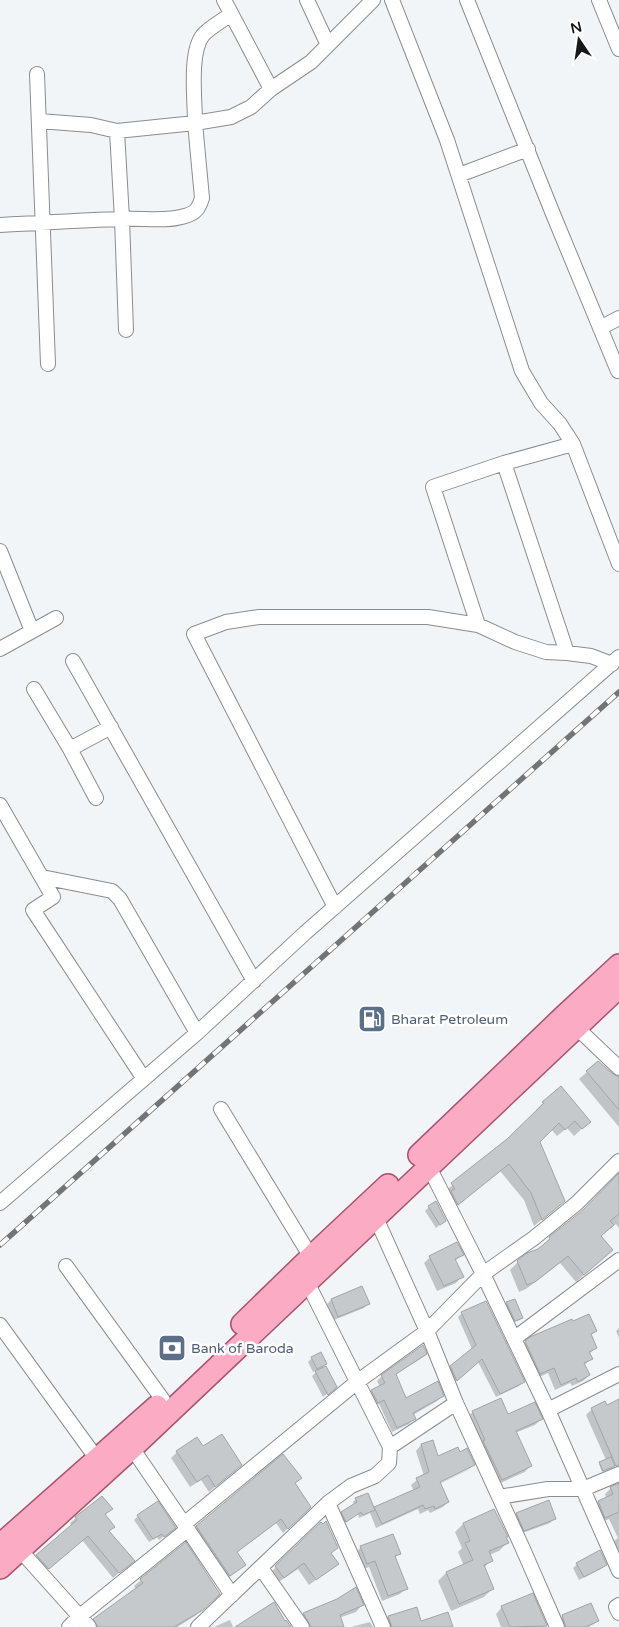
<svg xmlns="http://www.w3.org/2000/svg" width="619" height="1627" viewBox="0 0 619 1627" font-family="'Varela Round',sans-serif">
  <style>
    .shadow { fill: #0003; fill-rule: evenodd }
    .building { fill: #c5c9cb; stroke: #a2a5a8 }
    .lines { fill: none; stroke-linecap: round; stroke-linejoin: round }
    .minor-casing { stroke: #8a8d8f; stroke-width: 16 }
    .primary-casing { stroke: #a9546f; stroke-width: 24 }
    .minor { stroke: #fff; stroke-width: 14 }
    .primary { stroke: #fbacc4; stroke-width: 21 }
    .rail-casing { stroke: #737476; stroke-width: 5.5 }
    .rail { stroke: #fff; stroke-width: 4; stroke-dasharray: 11; stroke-linecap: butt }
    .labels { text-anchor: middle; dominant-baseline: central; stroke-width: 5; stroke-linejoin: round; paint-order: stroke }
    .service-label { font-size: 14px; fill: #4e5e75; stroke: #fff; text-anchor: start }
  </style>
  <rect width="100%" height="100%" fill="#f2f5f8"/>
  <path class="shadow" d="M587 1072 619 1077V1127L579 1079Z
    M561 1088 589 1122 574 1136 567 1128 557 1136 551 1129 539 1142 564 1201 534 1226 524 1200 500 1171 450 1211 444 1192 508 1140 537 1112 536 1110 543 1103Z
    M619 1174V1228L616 1224 600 1236 592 1268 576 1282 560 1263 526 1289 519 1292 510 1270 518 1262 539 1250 550 1238 583 1211Z
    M429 1207 441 1224 436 1228 425 1211Z
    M462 1255 455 1261 462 1276 456 1283 437 1291 424 1263 430 1257Z
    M361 1287 368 1304 364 1308 334 1320 327 1304 331 1300Z
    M507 1303 521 1318 520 1320 514 1322 505 1305Z
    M462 1313 523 1382 519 1386 496 1397 478 1362 452 1384 447 1371 472 1349 458 1317Z
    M573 1322 596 1331 590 1336 596 1348 589 1354 591 1359 584 1365 589 1375 583 1381 572 1386 570 1383 555 1390 548 1373 535 1379 520 1348 526 1342Z
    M619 1328V1338L616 1331Z
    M425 1354 420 1359 395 1375 406 1399 442 1396 437 1401 413 1415 414 1419 409 1424 392 1432 379 1404 372 1407 367 1396 372 1391 380 1387 377 1381 382 1376Z
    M312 1358 326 1364 319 1370 331 1391 323 1397 312 1376 319 1369 313 1372 308 1362Z
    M619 1400V1455L610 1459 613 1466 612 1468 602 1472 599 1464 606 1460 586 1415 592 1409 606 1406Z
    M473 1412 541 1419 535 1425 515 1433 530 1466 525 1472 496 1485 467 1417Z
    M421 1445 437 1458 460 1453 473 1465 468 1470 439 1484 448 1502 443 1507 430 1513 428 1510 420 1514 418 1509 376 1528 370 1513 359 1518 358 1514 343 1524 339 1516 354 1505 353 1502 356 1499 374 1510 414 1491 411 1485 417 1480 424 1476 416 1451ZM469 1467V1469L435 1485 434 1483Z
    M202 1448 234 1471 209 1492 201 1480 190 1487 171 1458 177 1452Z
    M300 1478 294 1484 310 1507 283 1533 276 1523 236 1553 245 1565 225 1580 192 1531 197 1527Z
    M619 1485V1562L609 1545 618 1538 609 1519 599 1523 592 1508 598 1502 606 1498 605 1494 611 1488Z
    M111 1509 105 1515 114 1527 108 1532 127 1566 113 1578 82 1540 43 1574 32 1561 72 1526 70 1523 76 1518Z
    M494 1511 507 1543 499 1551 489 1555 491 1560 484 1568 492 1589 484 1597 451 1611 438 1581 446 1573 464 1566 458 1552 462 1548 455 1532 463 1524Z
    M517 1514 554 1519 550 1523 520 1534 513 1518Z
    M138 1516 170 1531 159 1540 157 1537 149 1542 134 1520Z
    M321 1523 337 1548 330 1554 337 1564 309 1585 298 1569 277 1583 270 1573Z
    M185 1544 218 1594 195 1616 177 1627H88V1626L94 1620 136 1589 134 1586 141 1580Z
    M361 1547 399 1553 395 1558 406 1588 400 1594 382 1601 369 1567 361 1570 355 1554Z
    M577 1564 605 1565 601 1569 579 1580 573 1568Z
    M590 1604 598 1620 594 1624 588 1627H560L558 1621 562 1617Z
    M362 1605 356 1612 339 1618 342 1627H301L297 1621 304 1614Z
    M502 1607 546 1626 544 1627H501L496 1614Z
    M416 1609 420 1623 451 1627H383L382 1623 388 1617Z
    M230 1620 233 1627H215L216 1626Z
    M370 1622 373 1627H351Z"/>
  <path class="building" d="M598 1061 613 1074 619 1077V1110L586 1071Z
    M561 1086 591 1122 582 1129 575 1121 565 1130 559 1123 540 1142 565 1201 542 1220 531 1193 509 1164 458 1205 451 1191 455 1189 451 1183 507 1139 544 1103 542 1102Z
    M619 1173V1214L610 1221 614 1225 601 1236 613 1250 584 1275 568 1256 535 1282 527 1285 517 1261 527 1253 538 1249 550 1239 549 1237 583 1210Z
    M436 1201 446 1221 440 1225 428 1206Z
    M457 1242 464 1255 455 1259 464 1277 444 1286 429 1256Z
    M362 1286 370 1304 338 1317 331 1299Z
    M515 1299 523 1318 515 1321 506 1302Z
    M486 1301 525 1382 500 1394 482 1359 457 1381 450 1366 476 1345 461 1312Z
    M589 1314 597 1331 591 1334 597 1348 589 1352 593 1359 584 1363 590 1375 578 1382 576 1378 561 1385 554 1368 540 1374 525 1341 530 1337 572 1319 573 1321Z
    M423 1345 427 1354 396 1374 406 1398 438 1381 444 1396 413 1413 416 1419 397 1428 384 1400 378 1403 371 1390 385 1383 381 1375Z
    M321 1352 327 1364 317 1369 311 1357Z
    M326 1366 337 1387 328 1395 315 1371Z
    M501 1398 508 1414 535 1402 543 1419 516 1431 532 1466 502 1480 483 1441 485 1440 472 1411Z
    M619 1399V1465L616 1466 591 1408 605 1401 607 1405Z
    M222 1434 242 1465 215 1487 208 1475 197 1482 176 1451 197 1437 203 1446Z
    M433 1440 438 1456 458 1447 460 1452 467 1448 475 1465 440 1482 449 1502 435 1509 434 1506 425 1509 423 1505 382 1524 374 1507 420 1487 416 1478 429 1472 421 1444Z
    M283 1454 302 1478 295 1483 311 1507 288 1529 281 1519 237 1552 246 1565 230 1576 196 1526Z
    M611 1457 615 1466 603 1471 599 1462Z
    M619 1483V1512L605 1518 598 1501 613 1494 610 1487Z
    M368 1493 375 1510 363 1515 361 1512 346 1522 341 1512 357 1502 355 1498Z
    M102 1496 113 1509 105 1514 115 1527 109 1531 135 1561 119 1573 88 1536 49 1569 36 1555 77 1520 75 1517Z
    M549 1500 556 1519 524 1531 516 1513Z
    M158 1501 176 1528 164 1537 162 1534 153 1539 137 1515Z
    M494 1509 508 1537H506L509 1543 489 1551 493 1561 484 1565 494 1589 459 1604 446 1572 473 1560 465 1543 470 1541 463 1523Z
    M326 1521 338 1548 331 1553 339 1564 316 1580 304 1563 284 1578 275 1566 321 1522 323 1524Z
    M393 1534 401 1554 395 1556 408 1589 388 1596 375 1561 367 1564 360 1546Z
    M186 1542 220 1594 203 1610 174 1627H98L93 1619 143 1583 140 1579Z
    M600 1550 607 1565 584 1577 576 1563Z
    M356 1587 364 1605 340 1615 344 1627H311L303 1613 337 1599Z
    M533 1593 547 1626 510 1627 501 1606Z
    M274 1602 285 1621 286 1620 291 1627H235Z
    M591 1603 599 1621 585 1627H566L562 1615Z
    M417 1607 421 1621 448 1612 453 1627H392L388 1616Z"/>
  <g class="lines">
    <defs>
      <path id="minor" d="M224 0 271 89
        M307 0 328 45
        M392 0 447 140 522 371 541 403 560 424 573 444 619 564
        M467 0 553 214 618 371
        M599 0 619 49
        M37 74 48 364
        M39 121 91 125 117 131
        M459 175 528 149
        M0 225C41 223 82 220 123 219 143 218 166 222 185 216 196 213 199 208 202 198L195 123 231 117 251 107 271 89 311 62 373 0
        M600 328 619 318
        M126 330 122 219 117 131 195 123C195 100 189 52 203 35 210 27 222 21 231 14
        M504 463 567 653
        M0 551 32 631
        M478 625 433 487 504 463 573 444
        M0 649 56 618
        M73 661 254 981
        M34 689 70 749 96 798
        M70 749 111 727
        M0 805 53 897 33 910 144 1079
        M42 877 112 891 120 899 197 1033
        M335 907 194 634 226 622 259 617H428L478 625 515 642 546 652 567 653 591 656 612 664
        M576 1027 619 1068
        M221 1109 311 1257
        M429 1167 483 1274 534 1238 577 1203 619 1161
        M0 1203 197 1033 305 933 619 657
        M376 1218 427 1331 456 1403 523 1549 557 1627
        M66 1266 163 1400
        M0 1325 97 1459
        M515 1338 619 1260
        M548 1410 619 1374
        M390 1447 456 1403
        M132 1448 184 1524 357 1382 427 1331 483 1274 548 1410 619 1571
        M499 1497 548 1489H583L619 1474
        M328 1503 383 1627
        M184 1524 232 1595
        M20 1550 89 1627
        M261 1568 302 1627
        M619 1605 616 1607 619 1613
        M69 1627 80 1616 188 1529
        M198 1627 328 1503 351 1486 375 1476 389 1463 390 1447 307 1282"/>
      <path id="primary" d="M419 1155 564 1016 619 965
        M242 1324 311 1257 388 1185
        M0 1545 157 1406
        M0 1568 132 1448 619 987"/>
    </defs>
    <use href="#minor" class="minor-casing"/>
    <use href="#primary" class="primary-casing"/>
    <use href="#minor" class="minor"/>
    <use href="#primary" class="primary"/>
    <defs>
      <path id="rail" d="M0 1245 619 692"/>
    </defs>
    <use href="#rail" class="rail-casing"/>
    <use href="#rail" class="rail"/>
  </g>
  <defs>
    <symbol id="fuel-square" viewBox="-11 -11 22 22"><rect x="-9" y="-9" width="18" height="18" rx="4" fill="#5c6f8a" stroke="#fff"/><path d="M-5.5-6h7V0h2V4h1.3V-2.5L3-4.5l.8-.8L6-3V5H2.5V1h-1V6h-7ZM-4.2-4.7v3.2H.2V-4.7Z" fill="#fff"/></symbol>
    <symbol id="bank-square" viewBox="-11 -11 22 22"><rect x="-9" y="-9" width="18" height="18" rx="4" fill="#5c6f8a" stroke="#fff"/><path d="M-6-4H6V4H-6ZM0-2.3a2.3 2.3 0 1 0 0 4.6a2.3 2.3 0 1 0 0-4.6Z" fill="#fff"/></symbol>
  </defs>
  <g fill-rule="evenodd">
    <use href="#fuel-square" x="356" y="1003" width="32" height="32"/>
    <use href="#bank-square" x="156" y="1332" width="32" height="32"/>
  </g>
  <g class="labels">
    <g class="service-label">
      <text x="391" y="1019">Bharat Petroleum</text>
      <text x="191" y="1348">Bank of Baroda</text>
    </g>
  </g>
  <g transform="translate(579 40) rotate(347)" stroke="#ffffff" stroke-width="4" paint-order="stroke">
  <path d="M0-4L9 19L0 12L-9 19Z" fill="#171819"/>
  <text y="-8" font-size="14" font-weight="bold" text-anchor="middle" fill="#171819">N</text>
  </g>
</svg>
